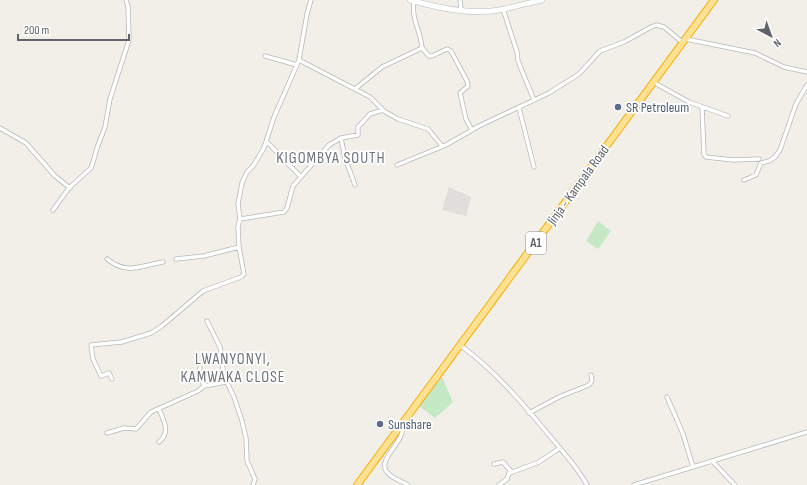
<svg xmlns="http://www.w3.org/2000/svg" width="807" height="485" viewBox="0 0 807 485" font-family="'Sofia Sans Condensed',sans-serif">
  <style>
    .industrial { fill: #e0deda }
    .green { fill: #c5e8c5 }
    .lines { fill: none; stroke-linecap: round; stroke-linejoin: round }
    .street-casing { stroke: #b5b8bc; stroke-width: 5 }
    .secondary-casing { stroke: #b6babf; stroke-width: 6 }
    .highway-casing { stroke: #f9ab00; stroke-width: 8 }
    .street { stroke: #fff; stroke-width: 3.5 }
    .secondary { stroke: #fff; stroke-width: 5 }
    .highway { stroke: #fde293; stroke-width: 6 }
    .service-dot { fill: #5c6f8a; stroke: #fff; stroke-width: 1.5 }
    .labels { text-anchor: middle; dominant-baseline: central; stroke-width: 3.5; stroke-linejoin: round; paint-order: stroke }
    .shield { fill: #fff; stroke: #8f9295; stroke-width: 1 }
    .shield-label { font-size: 13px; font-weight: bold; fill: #5f6368 }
    .service-label { font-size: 14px; fill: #4e5e75; stroke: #fff; text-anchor: start }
    .street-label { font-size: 14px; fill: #5f6368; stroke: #fff }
    .quarter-label { font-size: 16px; letter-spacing: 1px; fill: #70757a; stroke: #fff }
  </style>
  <rect width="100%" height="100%" fill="#f1efe8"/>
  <path class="industrial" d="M449 187 471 197 466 216 442 210Z"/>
  <path class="green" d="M598 221 611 231 598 249 586 241Z
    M442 377 453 402 435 418 419 406Z"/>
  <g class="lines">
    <defs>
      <path id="street" d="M460 0 461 10
        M503 9 517 52 518 61 534 100
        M686 39 755 53 784 67 807 72
        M422 48 429 56H432L447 49 451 51 467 81 468 86 460 93 466 119 472 130
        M265 56 297 65
        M299 60 370 97 384 111 398 119 428 129 442 146
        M653 82 689 102 728 116
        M355 89 382 67 422 48C421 31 411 20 414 1
        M519 108 534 167
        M702 108 704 154 706 157 733 160 759 159
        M0 128 26 143 55 176 70 188
        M341 138 345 158 355 185
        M267 142 301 177
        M397 165 446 145 479 126 549 93 579 74 600 51 624 42 651 27 656 25 664 27 682 42
        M744 180 756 175 761 163 769 161 775 157 780 150 796 104 807 85
        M53 210 69 188 91 168 93 162 97 148 105 127 110 99 129 40 128 6 126 0
        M240 219 284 212 287 208 293 186 329 145 341 138 358 135V127L370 114 383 110
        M107 259C127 275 140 266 163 262
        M176 259 204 256 239 247 238 227 240 219 238 204 242 183 247 172 253 166 264 148 274 117 299 60 307 14 311 0
        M207 321 220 347 224 376 234 397 242 421 246 438 247 461 255 479 253 485
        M460 345C497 372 525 406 554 441 566 456 578 468 587 485
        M200 368 199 371 204 386 226 382
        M112 379 109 373 101 376 93 359 91 345 122 342 151 333 162 326 203 291 241 277 244 274 239 247
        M667 397 683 434 693 467
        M529 413 559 397 589 385 592 381 591 375
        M402 425C407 441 376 459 387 472 392 479 402 481 408 485
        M107 433 124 428 136 429 151 412 198 391 204 386
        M159 442C171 432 164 421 159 409
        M712 461 735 485
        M494 464 503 462 510 470 507 479 499 485
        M510 473 539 462 560 448
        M634 485 807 432"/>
      <path id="secondary" d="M410 0C438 8 470 15 499 10 514 7 528 3 542 0"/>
      <path id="highway" d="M357 485 714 0"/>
    </defs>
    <use href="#street" class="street-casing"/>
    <use href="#secondary" class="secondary-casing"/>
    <use href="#highway" class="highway-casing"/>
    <use href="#street" class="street"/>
    <use href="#secondary" class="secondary"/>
    <use href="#highway" class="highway"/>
  </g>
  <g class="service-dot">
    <circle cx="618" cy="107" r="4"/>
    <circle cx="380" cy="424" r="4"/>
  </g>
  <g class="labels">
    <rect class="shield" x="526" y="232" width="20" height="22" rx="3"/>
    <g class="shield-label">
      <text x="536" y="243">A1</text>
    </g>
    <g class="service-label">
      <text x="626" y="107">SR Petroleum</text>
      <text x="388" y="424">Sunshare</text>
    </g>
    <g class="street-label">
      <text transform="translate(578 185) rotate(-54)">Jinja - Kampala Road</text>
    </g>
    <g class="quarter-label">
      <text x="331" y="158">KIGOMBYA SOUTH</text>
      <text x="233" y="359">LWANYONYI,<tspan x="233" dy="18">KAMWAKA CLOSE</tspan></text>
    </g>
  </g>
  <g transform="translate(771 36) rotate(139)" stroke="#ffffff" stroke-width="3" paint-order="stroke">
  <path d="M0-3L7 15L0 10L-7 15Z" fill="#5f6368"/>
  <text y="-6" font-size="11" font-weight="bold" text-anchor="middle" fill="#5f6368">N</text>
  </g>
  <path d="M18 34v6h111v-6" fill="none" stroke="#5f6368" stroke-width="2"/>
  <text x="24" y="34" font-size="12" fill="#5f6368" stroke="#ffffff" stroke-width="3" paint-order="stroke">200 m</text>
</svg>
